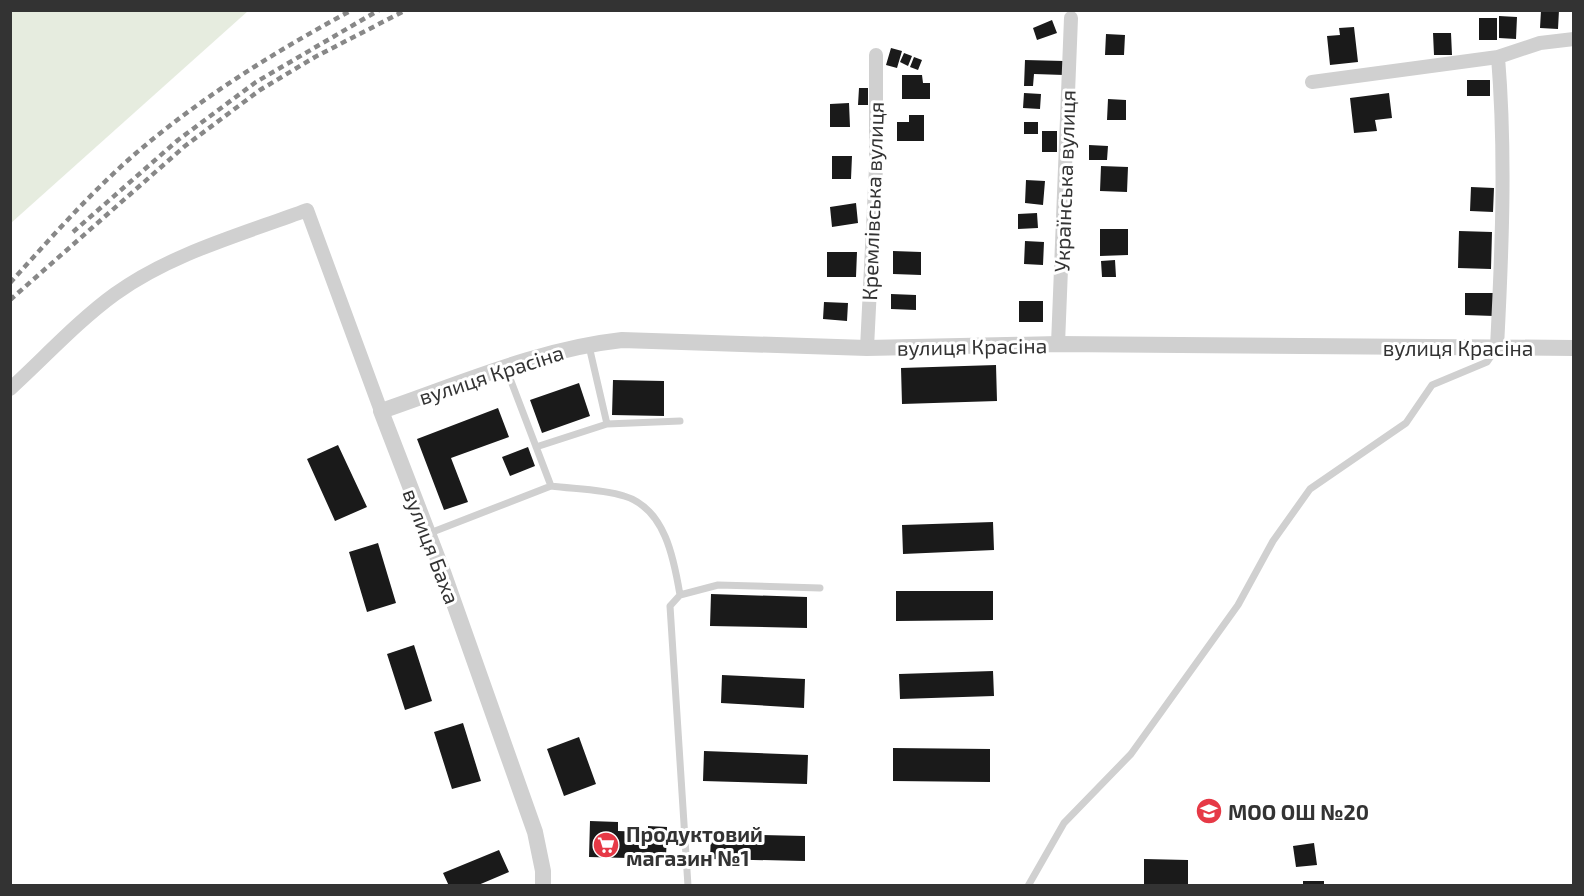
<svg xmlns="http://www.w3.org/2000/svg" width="1584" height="896" viewBox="0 0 1584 896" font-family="'Exo 2',sans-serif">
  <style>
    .green { fill: #e6ecdf }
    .building { fill: #1a1a1a }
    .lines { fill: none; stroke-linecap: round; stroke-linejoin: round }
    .service { stroke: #d0d0d0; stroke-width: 7 }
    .minor { stroke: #d0d0d0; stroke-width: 14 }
    .tertiary { stroke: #d0d0d0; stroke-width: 16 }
    .rail { stroke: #888; stroke-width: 4.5; stroke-dasharray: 6 4.5; stroke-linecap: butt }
    .labels { text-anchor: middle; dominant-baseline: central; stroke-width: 6; stroke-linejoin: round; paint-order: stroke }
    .street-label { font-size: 21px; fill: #333; stroke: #fff }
    .poi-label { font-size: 21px; font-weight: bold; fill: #333; stroke: #fff; text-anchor: start }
  </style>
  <rect width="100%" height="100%" fill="#fff"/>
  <path class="green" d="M11 10H248V11L11 223Z"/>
  <path class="building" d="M1541 10H1559L1558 29 1540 28Z
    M1499 16 1517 17 1516 39 1499 38Z
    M1479 18H1497V40H1479Z
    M1052 20 1057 33 1037 40 1033 28Z
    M1354 27 1358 62 1330 65 1327 36 1340 35 1339 28Z
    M1433 33H1451L1452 55H1434Z
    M1106 34 1125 35 1124 55H1105Z
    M891 48 902 51 897 68 886 65Z
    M904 53 912 56 908 66 900 62Z
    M914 57 922 60 918 70 910 67Z
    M1025 60 1064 61V75L1034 74 1033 86H1024Z
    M902 75H922L923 83H930V99H902Z
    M1467 80H1490V96H1467Z
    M859 88H868V105H858Z
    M1024 93 1041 94 1040 109 1023 108Z
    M1389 93 1392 118 1375 120 1377 131 1354 133 1350 98Z
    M1108 99 1126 100V120H1107Z
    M849 103 850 127H830V104Z
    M909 115H924V141H897V122H909Z
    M1024 122H1038V134H1024Z
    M1042 131H1057V152H1042Z
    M1089 145 1108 146 1107 160H1089Z
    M832 156H852L851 179H832Z
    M1101 166 1128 167 1127 192 1100 191Z
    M1026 180 1045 181 1043 205 1025 203Z
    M1471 187 1494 188 1493 212 1470 211Z
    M856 203 858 223 832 227 830 207Z
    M1037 213 1038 228 1018 229V214Z
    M1100 229H1128V255L1100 256Z
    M1459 231 1492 232 1491 269 1458 268Z
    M1025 241 1044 242 1043 265 1024 264Z
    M893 251 921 252V275L893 274Z
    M827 252H857L856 277H827Z
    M1115 260 1116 277H1102L1101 261Z
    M1465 293H1495L1494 316 1465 315Z
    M891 294 916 295V310L891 309Z
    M1019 301H1043V322H1019Z
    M824 302 848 303 847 321 823 319Z
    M996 365 997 401 902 404 901 368Z
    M613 380 664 381V416L612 415Z
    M579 383 590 416 542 433 530 400Z
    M498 408 509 437 451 458 468 502 444 510 417 439Z
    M338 445 367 507 335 521 307 459Z
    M528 447 535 466 510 476 502 457Z
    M993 522 994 550 903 554 902 525Z
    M378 543 396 603 367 612 349 552Z
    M896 591H993V620L896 621Z
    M711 594 807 597V628L710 626Z
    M414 645 432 701 405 710 387 654Z
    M993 671 994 696 900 699 899 674Z
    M722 675 805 679 804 708 721 703Z
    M463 723 481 781 452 789 434 732Z
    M579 737 596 784 564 796 547 749Z
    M893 748 990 749V782L893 781Z
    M704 751 808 755 807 784 703 781Z
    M590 821 618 822V831L648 832V826L667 827 666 859 589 857Z
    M711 834 805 836V861L710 859Z
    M1314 843 1317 865 1296 867 1293 846Z
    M499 850 509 872 476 886H449L443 873Z
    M1144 859 1188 860V886H1144Z
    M1303 881H1324V886H1303Z"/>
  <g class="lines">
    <path class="service" d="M607 424 680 421
      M536 447 607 424 589 346
      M551 486C574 489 602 489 624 496 665 508 674 559 680 595
      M430 533 551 486 506 368
      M688 886 670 606 680 595 718 585 820 588
      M1028 886 1064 823 1131 754 1238 605 1273 541 1310 489 1406 423 1432 385 1487 362 1496 349"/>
    <path class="minor" d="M1312 82 1498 57 1540 43 1574 39
      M1058 344 1071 18
      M1497 347C1502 250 1506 154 1498 57
      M867 348 876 167V55
      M10 389C44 358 79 320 115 294 172 253 243 234 307 210L381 411"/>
    <path class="tertiary" d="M543 886V871L535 832 443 572 381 411C460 384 539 349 622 340L867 348 1058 344 1574 348"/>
    <path class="rail" d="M73 232 178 140 256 82 379 10
      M10 283C50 239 90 193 135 154 200 98 276 51 352 10
      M10 300 185 146 260 90 315 57 406 10"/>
  </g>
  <defs>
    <symbol id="school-disc" viewBox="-11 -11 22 22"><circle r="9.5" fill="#e63946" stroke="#fff"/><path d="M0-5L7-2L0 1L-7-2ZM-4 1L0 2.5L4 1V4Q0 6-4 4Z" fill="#fff"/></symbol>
    <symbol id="supermarket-disc" viewBox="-11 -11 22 22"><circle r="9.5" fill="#e63946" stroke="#fff"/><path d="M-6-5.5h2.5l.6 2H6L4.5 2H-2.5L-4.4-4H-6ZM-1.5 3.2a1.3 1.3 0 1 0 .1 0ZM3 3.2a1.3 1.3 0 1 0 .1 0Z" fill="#fff"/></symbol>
  </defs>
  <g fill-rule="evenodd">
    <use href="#school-disc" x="1194" y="796" width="30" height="30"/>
    <use href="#supermarket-disc" x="591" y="830" width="30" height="30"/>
  </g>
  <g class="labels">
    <g class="street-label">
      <text transform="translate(1064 181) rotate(-88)">Українська вулиця</text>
      <text transform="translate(872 201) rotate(-88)">Кремлівська вулиця</text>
      <text transform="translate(972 346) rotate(-1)">вулиця Красіна</text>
      <text x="1458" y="347">вулиця Красіна</text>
      <text transform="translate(491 374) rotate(-18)">вулиця Красіна</text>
      <text transform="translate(432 546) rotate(69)">вулиця Баха</text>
    </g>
    <g class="poi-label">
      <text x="1228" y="811">МОО ОШ №20</text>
      <text x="626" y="833">Продуктовий<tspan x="626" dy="24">магазин №1</tspan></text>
    </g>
  </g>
  <rect width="1584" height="896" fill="none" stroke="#333333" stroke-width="24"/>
</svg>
